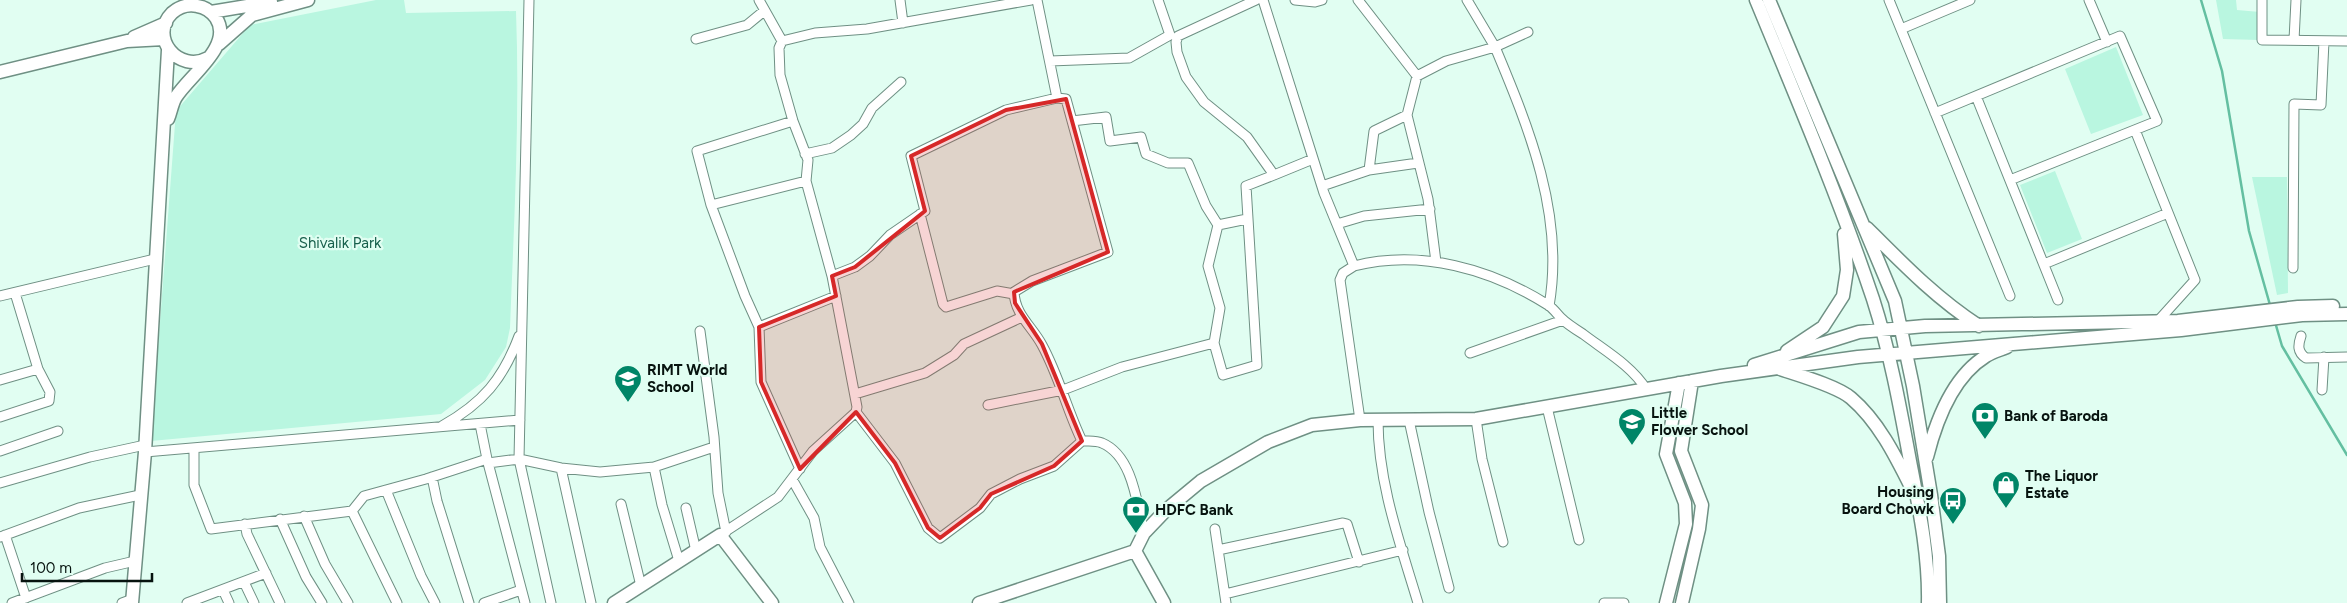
<svg xmlns="http://www.w3.org/2000/svg" width="2347" height="603" viewBox="0 0 2347 603" font-family="Figtree,sans-serif">
  <style>
    .green { fill: #b9f6e0 }
    .lines { fill: none; stroke-linecap: round; stroke-linejoin: round }
    .stream { stroke: #64bfa1; stroke-width: 2.5 }
    .street-casing { stroke: #6f9084; stroke-width: 11 }
    .secondary-casing { stroke: #6f9084; stroke-width: 15 }
    .street { stroke: #fff; stroke-width: 9 }
    .secondary { stroke: #fff; stroke-width: 12 }
    .marked { fill: #d62828; fill-opacity: 0.2; stroke: #d62828; stroke-width: 4; stroke-linejoin: round }
    .labels { text-anchor: middle; dominant-baseline: central; stroke-width: 4.5; stroke-linejoin: round; paint-order: stroke }
    .park-label { font-size: 15px; fill: #18604c; stroke: #e1fef2 }
    .poi-label { font-size: 15px; font-weight: bold; fill: #07130f; stroke: #e1fef2; text-anchor: start }
  </style>
  <rect width="100%" height="100%" fill="#e1fef2"/>
  <path class="green" d="M376 0H404L406 13 516 11C520 117 514 222 510 328L506 347 485 380 441 414 151 441 176 111 250 25Z
    M2216 0H2236L2237 10 2260 12 2259 40 2223 39Z
    M2116 47 2143 115 2091 134 2065 69Z
    M2055 171 2082 239 2047 253 2020 185Z
    M2252 177H2287L2288 293 2277 295Z"/>
  <g class="lines">
    <path class="stream" d="M2201 0 2222 71 2249 231 2270 305
      M2275 322 2282 346 2347 455"/>
    <defs>
      <path id="street" d="M529 0 519 459 561 468 600 472 654 467 714 447
        M759 0 782 41 815 33 867 29 1031 0
        M900 0 903 23
        M1256 0 1178 36 1176 42 1177 52 1186 77 1204 102 1247 137 1274 175 1313 159
        M1263 0 1324 193 1354 266 1343 273 1340 280 1360 420
        M1295 0 1315 2 1322 0
        M1358 0 1417 76 1446 61 1495 47 1467 0
        M1889 0 2010 296
        M2089 0 2107 42
        M2262 0V40L2347 41
        M1901 29 1970 0
        M1528 32 1495 47C1529 128 1565 216 1549 306
        M696 39 747 25 764 11
        M2294 40 2296 0
        M1050 61 1129 58 1170 35 1158 0
        M1417 76 1407 115 1428 199 1436 262
        M1976 96 2058 300
        M1057 98 1066 99 1108 252 1032 281 1014 292C1015 315 1032 326 1042 345 1059 376 1067 410 1082 441 1089 441 1096 440 1102 443 1133 456 1137 504 1144 533
        M1935 113 2120 36 2157 121 2010 180
        M793 121 697 151 711 205 745 296 759 327 761 382 800 469
        M1072 121 1106 117 1110 141 1141 137 1146 154 1168 163H1188L1206 206 1218 225
        M2135 130 2195 280 2158 321
        M805 154 832 148 851 135 863 124 872 108 901 82
        M1369 170 1374 131 1407 115
        M1322 186 1369 170 1418 163
        M711 205 806 181
        M920 214 943 304 946 307 997 291 1014 294
        M1337 224 1364 216 1430 209
        M2044 264 2168 213
        M1354 266C1421 249 1491 269 1548 305 1553 308 1557 314 1561 318 1567 324 1575 329 1583 334 1604 350 1632 366 1646 389
        M2293 268 2294 104 2321 105 2324 41
        M832 276 855 267 870 256 890 235 925 211 911 156 1006 110 1057 98 1037 0
        M0 296 155 259
        M759 327 836 296
        M700 331 714 437 718 493 726 532
        M2301 336C2298 345 2297 352 2306 358L2347 357
        M1214 343 1223 375 1257 365 1246 186 1274 175
        M1470 353 1563 320
        M0 380 38 369
        M2322 390 2324 357
        M855 394 925 373 954 355 964 344 1022 317
        M988 405 1063 390 1122 367 1214 343 1220 308 1208 266 1218 225 1247 219
        M1547 407 1579 540
        M856 412 895 463 928 528 940 538 980 508 991 494 1020 479 1054 466 1082 441
        M0 417 49 401 50 392 38 369 15 293
        M1476 419 1482 459 1503 542
        M1378 420C1378 483 1400 543 1418 603
        M1409 420 1429 512 1449 588
        M480 424 487 459 525 603
        M442 426C483 403 503 379 519 336
        M194 448V485L211 529 352 511 364 496 426 479 487 459
        M0 451 58 431
        M145 452 520 420
        M488 463 519 459 551 603
        M654 467 662 505 679 561
        M561 468 591 603
        M432 477 437 501 469 603
        M792 479 814 518 820 547 849 603
        M0 483 90 457 145 445
        M386 490 421 576 435 603
        M621 504 641 586
        M686 508 696 551
        M352 511 397 603
        M304 516 325 564 348 603
        M280 519 306 577 322 603
        M245 524 247 534 280 603
        M1215 529 1226 603
        M5 535 26 598
        M720 535 778 497 813 451 856 412 857 407 832 276 806 181 808 160 793 121 780 75 779 48 782 41
        M0 537 79 508 140 495
        M1218 550 1343 523 1347 524 1359 562
        M244 582 254 603
        M223 590 229 603
        M1225 594 1403 550
        M12 603 105 568 135 561
        M122 603 133 599
        M187 603 266 573
        M484 603 521 590
        M1604 603H1624"/>
      <path id="secondary" d="M1756 0C1797 99 1839 198 1873 299 1890 352 1900 407 1910 461 1919 508 1929 555 1928 603
        M1769 0 1895 301 1913 386 1931 495 1939 556 1940 603
        M211 12 271 2
        M134 37 166 23
        M219 44 252 15 308 0
        M0 72 127 41 164 39
        M168 119C171 112 172 103 176 97 190 75 234 45 216 18 211 11 205 7 197 6 188 4 179 7 172 13 148 37 179 74 208 58
        M1867 228C1903 264 1937 299 1979 326
        M1787 351 1823 327 1843 296 1847 270 1844 234
        M1754 365 1859 332 1925 326 2178 321 2298 307 2333 306
        M1780 369C1798 375 1837 386 1851 398 1878 421 1895 455 1911 487
        M1927 457C1936 421 1952 377 1986 356 1992 352 2000 350 2007 347
        M1135 551 1164 603
        M132 603 145 452 168 50
        M614 603 720 535 772 603
        M979 603 1135 551 1144 533 1166 510 1201 481 1268 442 1312 425 1360 420 1476 419 1721 376 1858 357 2181 330 2302 315 2347 314
        M1666 603 1686 524 1685 503 1666 454 1679 383
        M1682 603 1699 529 1702 505 1681 451 1692 381"/>
    </defs>
    <use href="#street" class="street-casing"/>
    <use href="#secondary" class="secondary-casing"/>
    <use href="#street" class="street"/>
    <use href="#secondary" class="secondary"/>
  </g>
  <path class="marked" d="M1066 99 1108 252 1014 292 1015 303 1042 344 1082 441 1054 466 991 494 980 508 940 538 928 528 895 463 856 412 800 469 761 382 759 327 836 296 832 276 855 267 925 211 911 156 1006 110Z"/>
  <defs>
    <symbol id="school-pin" viewBox="-11 -11 22 30"><path d="M0 17L-7.5 6A9.5 9.5 0 1 1 7.5 6Z" fill="#008567" stroke="#e1fef2"/><path d="M0-5L7-2L0 1L-7-2ZM-4 1L0 2.5L4 1V4Q0 6-4 4Z" fill="#fff"/></symbol>
    <symbol id="bank-pin" viewBox="-11 -11 22 30"><path d="M0 17L-7.5 6A9.5 9.5 0 1 1 7.5 6Z" fill="#008567" stroke="#e1fef2"/><path d="M-6-4H6V4H-6ZM0-2.3a2.3 2.3 0 1 0 0 4.6a2.3 2.3 0 1 0 0-4.6Z" fill="#fff"/></symbol>
    <symbol id="shop-pin" viewBox="-11 -11 22 30"><path d="M0 17L-7.5 6A9.5 9.5 0 1 1 7.5 6Z" fill="#008567" stroke="#e1fef2"/><path d="M-5-2.5h2.3a2.7 3.5 0 0 1 5.4 0H5L5.5 6h-11ZM-1.5-2.5h3a1.5 2.3 0 0 0-3 0Z" fill="#fff"/></symbol>
    <symbol id="bus-pin" viewBox="-11 -11 22 30"><path d="M0 17L-7.5 6A9.5 9.5 0 1 1 7.5 6Z" fill="#008567" stroke="#e1fef2"/><path d="M-5-6H5V4H4V6H2V4H-2V6H-4V4H-5ZM-3.5-4V0h7V-4ZM-3.5 1.2v1.5H-2V1.2ZM2 1.2v1.5H3.5V1.2Z" fill="#fff"/></symbol>
  </defs>
  <g fill-rule="evenodd">
    <use href="#school-pin" x="612" y="363" width="32" height="43"/>
    <use href="#bank-pin" x="1969" y="400" width="32" height="43"/>
    <use href="#school-pin" x="1616" y="406" width="32" height="43"/>
    <use href="#shop-pin" x="1990" y="469" width="32" height="43"/>
    <use href="#bus-pin" x="1937" y="485" width="32" height="43"/>
    <use href="#bank-pin" x="1120" y="494" width="32" height="43"/>
  </g>
  <g class="labels">
    <g class="park-label">
      <text x="340" y="243">Shivalik Park</text>
    </g>
    <g class="poi-label">
      <text x="647" y="370">RIMT World<tspan x="647" dy="17">School</tspan></text>
      <text x="1651" y="413">Little<tspan x="1651" dy="17">Flower School</tspan></text>
      <text x="2004" y="416">Bank of Baroda</text>
      <text x="2025" y="476">The Liquor<tspan x="2025" dy="17">Estate</tspan></text>
      <text x="1934" y="492" text-anchor="end">Housing<tspan x="1934" dy="17">Board Chowk</tspan></text>
      <text x="1155" y="510">HDFC Bank</text>
    </g>
  </g>
  <path d="M22 573v8h130v-8" fill="none" stroke="#07130f" stroke-width="2.5"/>
  <text x="30" y="573" font-size="15" fill="#07130f" stroke="#e1fef2" stroke-width="4" paint-order="stroke">100 m</text>
</svg>
